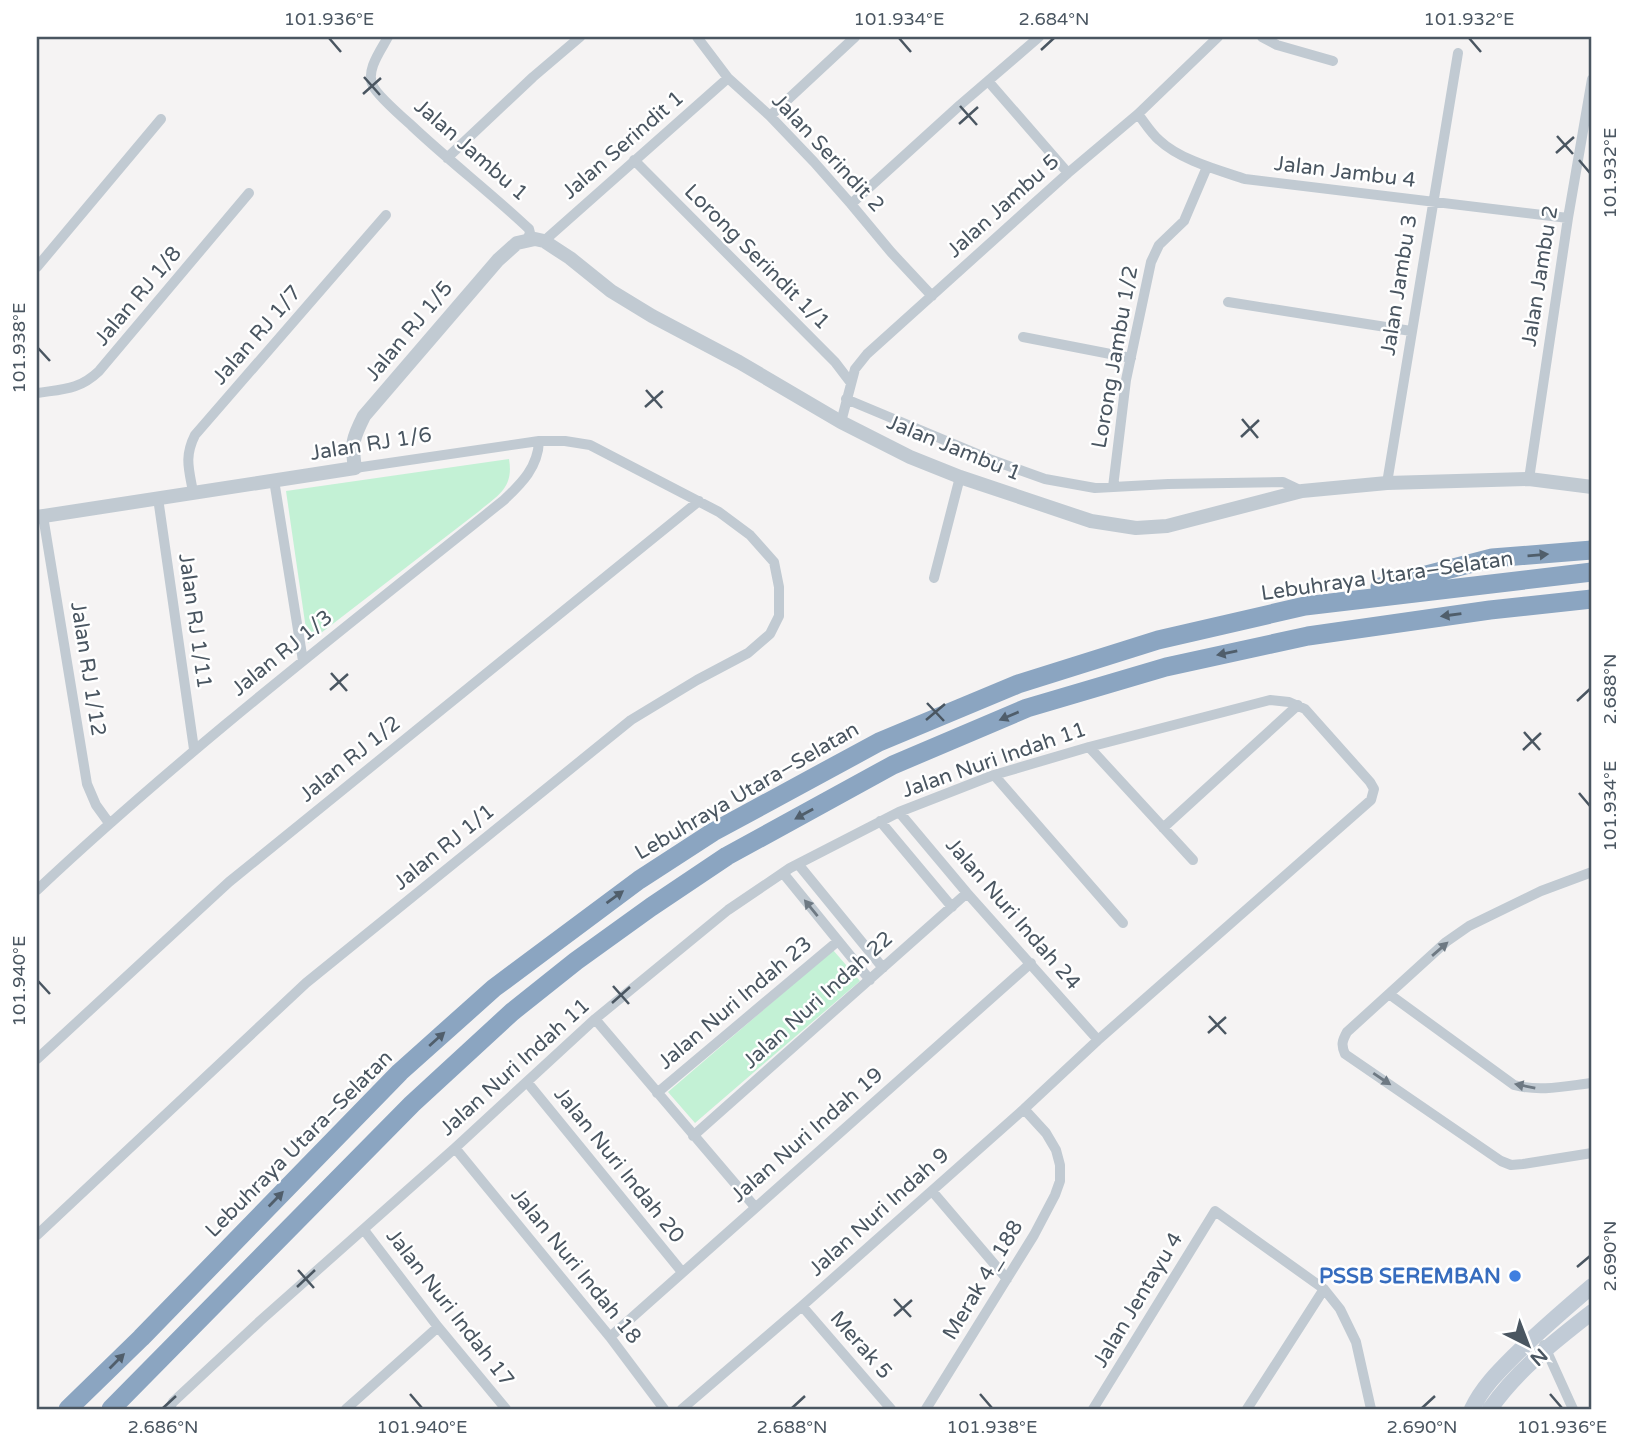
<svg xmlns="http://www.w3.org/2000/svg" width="1629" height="1446" viewBox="0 0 1629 1446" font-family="'Varela Round',sans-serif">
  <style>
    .green { fill: #c3f1d5 }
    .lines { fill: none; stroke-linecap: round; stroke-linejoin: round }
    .minor { stroke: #c1cad2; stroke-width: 10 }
    .tertiary { stroke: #c1cad2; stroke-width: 14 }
    .secondary { stroke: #c1cbd6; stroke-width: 16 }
    .motorway { stroke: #8ba5c1; stroke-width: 19 }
    .oneway { fill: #505e6b }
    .oneway2 { fill: #6e7983 }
    .ticks { fill: none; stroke: #4a5661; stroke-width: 2.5 }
    .shop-dot { fill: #3f7fe0; stroke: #fff; stroke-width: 2.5 }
    .labels { text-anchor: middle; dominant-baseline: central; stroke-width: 5; stroke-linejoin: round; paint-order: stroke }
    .street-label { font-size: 21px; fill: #4a5661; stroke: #fff }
    .shop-label { font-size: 21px; font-weight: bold; fill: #366cbe; stroke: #fff; text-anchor: end }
    .neatline { fill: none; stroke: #4a5661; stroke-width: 2.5 }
    .ticks-label { font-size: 18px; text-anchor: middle; fill: #4a5661 }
  </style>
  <rect width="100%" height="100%" fill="#f5f3f3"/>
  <path class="green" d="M509 459C514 488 498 495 478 512L308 643 286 491Z
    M833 950 860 981 695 1123 668 1092Z"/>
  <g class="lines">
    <path class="minor" d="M388 37C381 50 365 71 373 86 377 95 402 117 411 125 449 161 491 193 529 229L530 233 527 240
      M697 37 728 78 770 116 814 162 851 204 891 252 932 296
      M1262 37 1277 45 1333 61
      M988 81 1068 173
      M1138 114C1145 123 1151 133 1159 140 1180 160 1218 170 1245 179L1568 218
      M770 116 855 37
      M447 158 533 77 580 37
      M634 160 835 362 851 383
      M851 204 960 105 1039 37
      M544 241 728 78
      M37 267 161 119
      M1228 302 1411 331
      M1023 337 1131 358
      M37 393C63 389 79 390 99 371L249 193
      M846 399 992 460 1045 479 1095 488 1168 484 1283 482 1302 491
      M841 422 855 369 867 354 1068 173 1138 114 1218 37
      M1529 479 1568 218 1592 79
      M274 480 303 661
      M1387 483 1458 53
      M1113 487 1126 380 1151 262 1159 245 1184 221 1207 167
      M193 492C189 469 184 457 195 435L386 215
      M158 498 194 749
      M43 516 87 784 96 805 109 823
      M934 578 960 477
      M1089 747 1193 860
      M994 775 1123 923
      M899 812 967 893 1098 1040
      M880 821 952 907
      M1163 828 1298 705
      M798 864 883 968
      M1592 872 1541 891 1469 926 1446 942 1347 1032C1342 1041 1341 1045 1345 1054L1501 1161 1511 1165 1523 1164 1592 1153
      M783 873 870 980
      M37 890C185 751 346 627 504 500 522 483 538 467 539 441
      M1389 994 1514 1085C1540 1092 1566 1086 1592 1083
      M595 1019 755 1207
      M37 1059 229 882 699 501
      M527 1082 682 1272
      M657 1093 838 941
      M693 1136 967 893
      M455 1148 610 1337 664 1409
      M932 1191 1007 1279
      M364 1230 438 1327 506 1409
      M37 1235 306 983 631 720 697 680 748 653 770 634 779 616V587L774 562 750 535 719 512 590 445 565 441H539L355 468
      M802 1306 891 1409
      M610 1337 1031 963
      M1544 1345 1573 1409
      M169 1409 173 1402 260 1321 455 1148 595 1019 728 910 790 868 899 812 994 775 1089 747 1270 700 1289 702 1305 709 1370 782 1374 789 1371 800 1098 1040 1024 1109 802 1306 682 1409
      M346 1409 438 1327
      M926 1409 1034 1235 1055 1195 1060 1181V1165L1056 1150 1046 1133 1024 1109
      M1093 1409 1215 1211 1324 1289 1340 1309 1356 1342 1371 1409
      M1247 1409 1324 1289"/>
    <path class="tertiary" d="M37 517 355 468C351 443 353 438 364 416L498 260 517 243 535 239 544 241 570 258 611 291 652 316 739 362 841 422 910 457 960 477 1091 521 1136 528 1167 526 1302 491 1387 483 1529 479 1592 487"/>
    <path class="secondary" d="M1472 1409C1482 1388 1497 1373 1513 1357 1538 1332 1565 1309 1592 1286
      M1490 1409C1517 1370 1555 1341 1592 1312"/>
    <path class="motorway" d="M1380 587 1492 558 1592 550
      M68 1409 141 1338 400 1072 494 988 639 880 713 832 879 742 1018 684 1158 640 1305 606 1592 572
      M111 1409 412 1104 512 1012 576 961 651 907 727 856 893 765 1027 708 1166 667 1308 636 1490 610 1592 599"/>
  </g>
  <defs><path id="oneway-solid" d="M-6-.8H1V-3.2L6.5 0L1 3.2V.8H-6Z" transform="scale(1.75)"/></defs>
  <g class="oneway">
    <use href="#oneway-solid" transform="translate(1538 555) rotate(-5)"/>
    <use href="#oneway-solid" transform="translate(1451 615) rotate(172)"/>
    <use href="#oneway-solid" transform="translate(1227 653) rotate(168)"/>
    <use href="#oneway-solid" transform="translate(1009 716) rotate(157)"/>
    <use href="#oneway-solid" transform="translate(804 814) rotate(151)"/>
    <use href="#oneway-solid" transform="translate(615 897) rotate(-36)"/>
    <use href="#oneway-solid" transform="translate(437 1039) rotate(-42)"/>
    <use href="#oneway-solid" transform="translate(276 1199) rotate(-46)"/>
    <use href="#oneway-solid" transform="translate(117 1361) rotate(-45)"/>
  </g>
  <g class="oneway2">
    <use href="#oneway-solid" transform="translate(811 908) rotate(-129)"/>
    <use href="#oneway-solid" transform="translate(1440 949) rotate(-41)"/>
    <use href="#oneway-solid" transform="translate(1382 1079) rotate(34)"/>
    <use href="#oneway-solid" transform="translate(1525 1086) rotate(-169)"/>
  </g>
  <path class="ticks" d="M329 38 341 52M899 38 911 52M1469 38 1481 52M1041 50 1054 38M364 77 380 95M363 94 381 78M960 106 977 125M959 124 978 107M1557 136 1573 154M1556 153 1574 137M1579 160 1590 173M38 348 50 361M646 390 662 408M645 407 663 391M1242 419 1258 438M1241 437 1259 420M331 673 347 691M330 690 348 674M1577 701 1590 689M927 703 944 721M926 720 945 704M1524 732 1540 750M1523 750 1541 733M1579 793 1590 806M38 981 50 994M613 986 629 1004M612 1003 630 987M1209 1016 1226 1034M1208 1033 1226 1017M1577 1267 1590 1256M298 1270 314 1288M297 1287 315 1270M894 1299 911 1317M894 1316 912 1300M410 1394 422 1408M980 1394 992 1408M1550 1394 1562 1408M163 1408 176 1396M792 1408 805 1396M1422 1408 1435 1396"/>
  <circle class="shop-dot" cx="1515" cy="1276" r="7"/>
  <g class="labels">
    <g class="street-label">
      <text transform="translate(623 145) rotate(-41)">Jalan Serindit 1</text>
      <text transform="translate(471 150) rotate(41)">Jalan Jambu 1</text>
      <text transform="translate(828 153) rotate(47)">Jalan Serindit 2</text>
      <text transform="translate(1345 172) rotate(7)">Jalan Jambu 4</text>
      <text transform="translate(1003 206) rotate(-42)">Jalan Jambu 5</text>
      <text transform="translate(757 257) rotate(45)">Lorong Serindit 1/1</text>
      <text transform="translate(1540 276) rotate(-81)">Jalan Jambu 2</text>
      <text transform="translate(1399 285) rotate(-81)">Jalan Jambu 3</text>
      <text transform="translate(138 296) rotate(-50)">Jalan RJ 1/8</text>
      <text transform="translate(409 331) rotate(-50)">Jalan RJ 1/5</text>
      <text transform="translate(257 335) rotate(-49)">Jalan RJ 1/7</text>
      <text transform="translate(1115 357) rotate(-80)">Lorong Jambu 1/2</text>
      <text transform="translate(371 444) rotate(-9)">Jalan RJ 1/6</text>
      <text transform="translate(954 448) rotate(22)">Jalan Jambu 1</text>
      <text transform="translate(1387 576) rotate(-8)">Lebuhraya Utara–Selatan</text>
      <text transform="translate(195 621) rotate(82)">Jalan RJ 1/11</text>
      <text transform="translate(282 653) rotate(-39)">Jalan RJ 1/3</text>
      <text transform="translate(88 669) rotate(81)">Jalan RJ 1/12</text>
      <text transform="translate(350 759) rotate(-39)">Jalan RJ 1/2</text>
      <text transform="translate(994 760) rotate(-19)">Jalan Nuri Indah 11</text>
      <text transform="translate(747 791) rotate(-30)">Lebuhraya Utara–Selatan</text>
      <text transform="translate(444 847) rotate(-39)">Jalan RJ 1/1</text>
      <text transform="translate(1013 914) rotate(49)">Jalan Nuri Indah 24</text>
      <text transform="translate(818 1000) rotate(-42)">Jalan Nuri Indah 22</text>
      <text transform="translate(735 1003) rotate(-40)">Jalan Nuri Indah 23</text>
      <text transform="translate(515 1067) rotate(-42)">Jalan Nuri Indah 11</text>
      <text transform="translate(807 1135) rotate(-41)">Jalan Nuri Indah 19</text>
      <text transform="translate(299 1144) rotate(-45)">Lebuhraya Utara–Selatan</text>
      <text transform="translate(619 1165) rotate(51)">Jalan Nuri Indah 20</text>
      <text transform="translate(879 1212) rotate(-42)">Jalan Nuri Indah 9</text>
      <text transform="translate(576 1266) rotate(51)">Jalan Nuri Indah 18</text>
      <text transform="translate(983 1280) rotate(-59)">Merak 4_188</text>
      <text transform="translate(1138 1300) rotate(-59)">Jalan Jentayu 4</text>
      <text transform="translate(450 1308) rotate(52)">Jalan Nuri Indah 17</text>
      <text transform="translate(861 1345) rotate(49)">Merak 5</text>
    </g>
    <g class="shop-label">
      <text x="1501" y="1276">PSSB SEREMBAN</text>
    </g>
  </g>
  <rect width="1629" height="1446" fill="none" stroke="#ffffff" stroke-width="77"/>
  <g transform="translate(1528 1345) rotate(138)" stroke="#ffffff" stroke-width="5" paint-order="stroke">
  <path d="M0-5L12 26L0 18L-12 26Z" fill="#4a5661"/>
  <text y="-10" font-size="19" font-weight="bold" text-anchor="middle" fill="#4a5661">N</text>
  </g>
  <rect x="38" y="38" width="1552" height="1370" class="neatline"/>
  <g class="ticks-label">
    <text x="329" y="25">101.936°E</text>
    <text x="899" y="25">101.934°E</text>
    <text x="1054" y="25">2.684°N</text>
    <text x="1469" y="25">101.932°E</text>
    <text transform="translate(1610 173) rotate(-90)" y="6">101.932°E</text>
    <text transform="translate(19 348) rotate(-90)" y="6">101.938°E</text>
    <text transform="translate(1610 689) rotate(-90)" y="6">2.688°N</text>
    <text transform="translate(1610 806) rotate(-90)" y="6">101.934°E</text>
    <text transform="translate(19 981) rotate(-90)" y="6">101.940°E</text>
    <text transform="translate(1610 1256) rotate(-90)" y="6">2.690°N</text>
    <text x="163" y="1433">2.686°N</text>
    <text x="422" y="1433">101.940°E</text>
    <text x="792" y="1433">2.688°N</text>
    <text x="992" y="1433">101.938°E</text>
    <text x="1422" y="1433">2.690°N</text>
    <text x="1562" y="1433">101.936°E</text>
  </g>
</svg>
